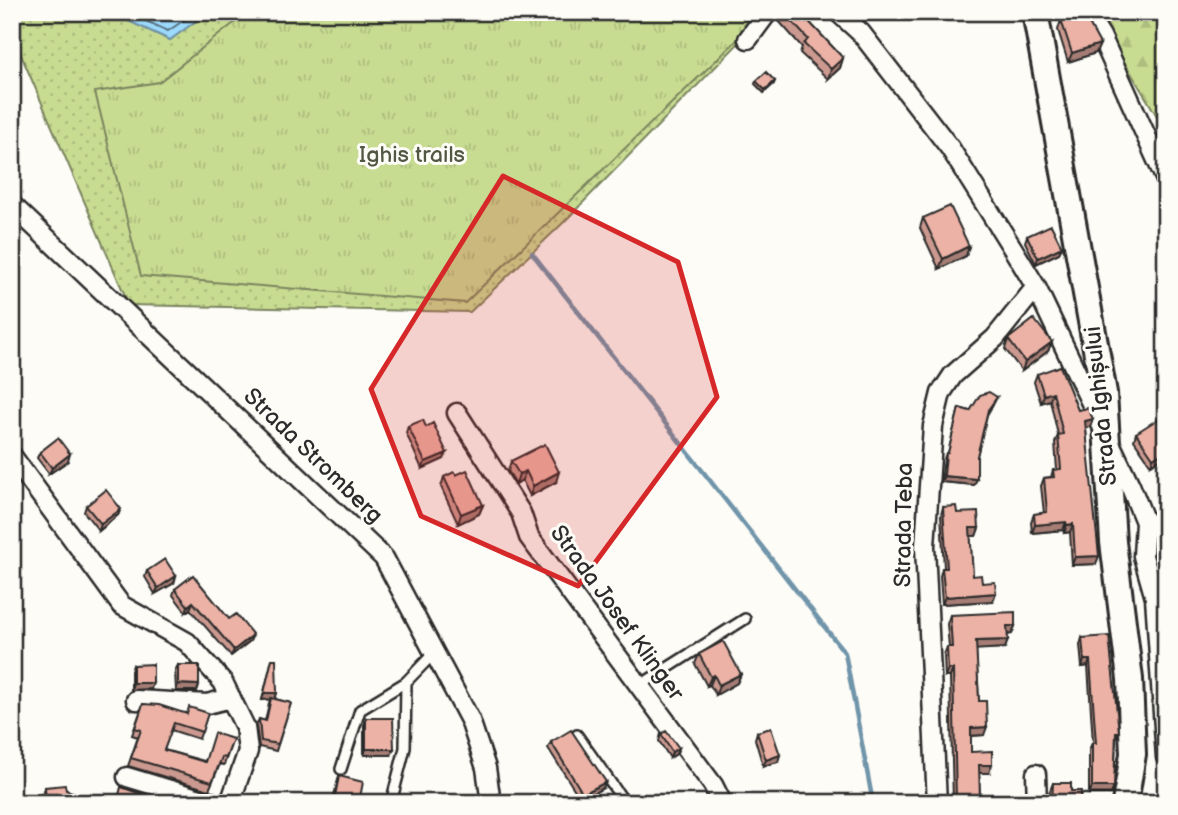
<svg xmlns="http://www.w3.org/2000/svg" width="1178" height="815" viewBox="0 0 1178 815" font-family="'Balsamiq Sans',sans-serif">
  <style>
    .grass { fill: url(#grass-dots); stroke: #7a845e; stroke-width: 2 }
    .forest { fill: url(#forest-firs); stroke: #7a845e; stroke-width: 2 }
    .park { fill: url(#park-tufts); stroke: #7a845e; stroke-width: 2 }
    .water { fill: url(#water-ripples); stroke: #6f94a9; stroke-width: 2 }
    .lines { fill: none; stroke-linecap: round; stroke-linejoin: round }
    .shore { stroke: #58717f; stroke-width: 2 }
    .stream { stroke: #6f94a9; stroke-width: 4.5 }
    .lane-casing { stroke: #2b2b2b; stroke-width: 14 }
    .street-casing { stroke: #2b2b2b; stroke-width: 23 }
    .secondary-casing { stroke: #2b2b2b; stroke-width: 30 }
    .lane { stroke: #fdfcf7; stroke-width: 9 }
    .street { stroke: #fdfcf7; stroke-width: 18 }
    .secondary { stroke: #fdfcf7; stroke-width: 24 }
    .wall { fill: #cb998f; stroke: #2b2b2b; stroke-width: 2 }
    .shaded-wall { fill: #a57d74; stroke: #2b2b2b; stroke-width: 2 }
    .building { fill: #ecb2a6; stroke: #2b2b2b; stroke-width: 2 }
    .marked { fill: #d62828; fill-opacity: 0.2; stroke: #d62828; stroke-width: 5; stroke-linejoin: round }
    .labels { text-anchor: middle; dominant-baseline: central; stroke-width: 6; stroke-linejoin: round; paint-order: stroke }
    .park-label { font-size: 23px; fill: #525744; stroke: #fdfcf7 }
    .street-label { font-size: 23px; fill: #2b2b2b; stroke: #fdfcf7 }
  </style>
  <defs>
    <pattern id="grass-dots" width="8" height="8" patternUnits="userSpaceOnUse" patternTransform="scale(1.75)"><rect width="8" height="8" fill="#c8dc91"/><path d="M2 2h.1M6 6h.1" fill="none" stroke="#acbd7d" stroke-width="1.8" stroke-linecap="round"/></pattern>
    <pattern id="forest-firs" width="22" height="20" patternUnits="userSpaceOnUse" patternTransform="scale(1.75)"><rect width="22" height="20" fill="#c8dc91"/><path d="M5 1l3.5 6h-7zM16 11l3.5 6h-7z" fill="#acbd7d"/></pattern>
    <pattern id="park-tufts" width="24" height="20" patternUnits="userSpaceOnUse" patternTransform="scale(1.75)"><rect width="24" height="20" fill="#c8dc91"/><path d="M3 7l-1-3M5 7V3M7 7l1-3M15 17l-1-3M17 17v-4M19 17l1-3" fill="none" stroke="#acbd7d"/></pattern>
    <pattern id="water-ripples" width="26" height="14" patternUnits="userSpaceOnUse" patternTransform="scale(1.75)"><rect width="26" height="14" fill="#9cdafd"/><path d="M2 4q2-2 4 0t4 0M15 11q2-2 4 0t4 0" fill="none" stroke="#87bbd9"/></pattern>
  </defs>
  <rect width="100%" height="100%" fill="#fdfcf7"/>
  <filter id="ink" filterUnits="userSpaceOnUse"><feTurbulence type="fractalNoise" baseFrequency=".0143" numOctaves="2"/><feDisplacementMap in="SourceGraphic" scale="14" xChannelSelector="R" yChannelSelector="G"/><feConvolveMatrix kernelMatrix="1 2 1 2 8 2 1 2 1" color-interpolation-filters="sRGB"/></filter>
  <g filter="url(#ink)">
    <path class="grass" d="M12 12H109L170 40 208 12H769L563 223 470 312 129 305 12 34Z"/>
    <path class="forest" d="M1094 12H1166V131Z"/>
    <path class="park" d="M248 12H766L465 303 141 276 95 92 159 82Z"/>
    <path class="water" d="M109 12H208L170 40Z"/>
    <g class="lines">
      <path class="shore" d="M126 12 168 31 196 12"/>
      <path class="stream" d="M532 253 845 653 873 803"/>
      <defs>
        <path id="lane" d="M639 686 745 619
          M577 735 625 803
          M341 769 360 710 406 682
          M391 803 405 748 406 682 434 653"/>
        <path id="street" d="M838 12 861 33 950 148 1013 249 1036 287 1130 485 1145 522 1143 556 1155 598 1166 757
          M1086 12 1101 36 1166 180
          M748 39 768 12
          M12 205 384 558 470 720 486 768 491 803
          M457 413 521 513 529 537 713 785 722 803
          M12 456 121 605 187 642 223 682 245 727 248 751 230 803
          M1145 522 1166 532
          M136 700 207 704 231 698
          M1036 774 1037 803
          M127 777 214 803
          M937 803 925 546 933 426 941 393 953 375 995 338 1036 287"/>
        <path id="secondary" d="M1035 12 1104 393 1113 542 1130 679 1133 754 1125 803"/>
      </defs>
      <use href="#lane" class="lane-casing"/>
      <use href="#street" class="street-casing"/>
      <use href="#secondary" class="secondary-casing"/>
      <use href="#lane" class="lane"/>
      <use href="#street" class="street"/>
      <use href="#secondary" class="secondary"/>
    </g>
    <path class="wall" d="M779 12H800L843 58 840 68 828 79 800 53 802 47 777 19Z
      M1061 20 1100 44 1096 53 1068 62 1058 30Z
      M756 81H775L774 84 764 93 755 84Z
      M923 218 969 246 966 256 939 269 920 228Z
      M1027 236 1062 247 1059 253 1036 264 1025 242Z
      M1008 339 1048 351 1022 371 1005 349Z
      M1037 374 1078 410 1093 419 1090 427 1086 428 1096 564 1072 565 1070 532 1064 533 1063 530 1032 533 1031 522 1034 514 1044 513 1041 486 1044 478 1051 477 1053 470H1057L1055 443 1058 435 1050 400 1041 403 1034 382Z
      M997 397 994 403 987 415 977 456 974 485 941 482 944 459 946 453H948L959 408 970 411Z
      M408 426 426 427 444 459 422 469 406 433Z
      M1166 431V455L1151 465 1134 440 1136 433Z
      M40 452 68 461 49 474 37 458Z
      M511 461 556 482 530 496 522 480 516 484 508 471Z
      M456 475 483 505 479 514 458 524 441 487 444 477Z
      M86 506 118 515 99 531 84 512Z
      M943 507 957 513 979 528 976 536H970L973 576 982 583 993 601 942 604 940 576 942 568H944L941 515Z
      M1165 570H1166V595L1161 579Z
      M147 571 176 576 174 583 155 594 145 577Z
      M175 589 229 619 250 641 231 656 190 609 186 612 173 595Z
      M950 615 1015 626 1012 634 1007 635 1008 640 1005 648 976 649 979 701 984 735 971 736V752L989 773H979L980 798 979 803H953L950 677H945L944 655 947 647H949L947 624Z
      M1082 638 1119 732 1116 738 1114 787 1111 794H1089V750L1092 743H1093L1088 666 1082 667 1080 645Z
      M699 654 741 674 737 683 716 695 710 685 707 686 695 664Z
      M272 659 277 693 275 699 291 703 276 751 259 747 256 726 259 719 265 721 270 699 262 700Z
      M133 665 151 689 131 690V671Z
      M178 665 199 685 197 691H176L175 671Z
      M143 704 187 714 208 713 199 739 171 730 164 750 204 761 233 739 224 765 220 764 209 790 128 766 138 737 132 735Z
      M366 718 391 755H364V725Z
      M757 732 778 762 763 766 755 739Z
      M661 734 679 748 676 754 670 758 659 741Z
      M551 742 603 788 581 800 548 748Z
      M339 776 359 803H332Z
      M1053 783 1071 791 1081 803H1049V793Z
      M45 787 66 790 91 803H43V793Z"/>
    <path class="shaded-wall" d="M1100 44 1096 53 1068 62 1072 53Z
      M843 58 840 68 828 79 831 69Z
      M969 246 966 256 939 269 943 259Z
      M1062 247 1059 253 1036 264 1038 258Z
      M1052 342 1048 351 1022 371 1025 362Z
      M1053 392 1050 400 1041 403 1044 395Z
      M1093 419 1090 427 1082 429 1085 421Z
      M1166 450V455L1151 465 1153 458Z
      M447 453 444 459 422 469 425 462Z
      M70 454 68 461 49 474 52 468Z
      M526 471 522 480 516 484 519 474Z
      M559 472 556 482 530 496 533 486Z
      M944 476 977 479 974 485 941 482Z
      M483 505 479 514 458 524 461 514Z
      M121 509 118 515 99 531 101 524Z
      M1066 522 1063 530 1032 533 1035 525Z
      M1073 524 1070 532 1064 533 1067 525Z
      M970 528H979L976 536H967Z
      M1099 556 1096 564 1072 565 1075 557Z
      M176 576 174 583 155 594 158 588Z
      M996 593 993 601 942 604 945 597Z
      M193 602 190 609 186 612 188 606Z
      M1007 626H1015L1012 634 1004 635Z
      M253 635 250 641 231 656 234 650Z
      M1008 640 1005 648 973 650 976 641Z
      M1084 660H1090L1088 666 1082 667Z
      M948 669H953L950 677H945Z
      M741 674 737 683 716 695 719 685Z
      M714 675 710 685 707 686 711 677Z
      M133 683H153L151 689 131 690Z
      M178 684 199 685 197 691H176Z
      M264 693H277L275 699 262 700Z
      M987 727 984 735 968 736 971 728Z
      M679 748 676 754 670 758 672 752Z
      M366 749H394L391 755H364Z
      M780 755 778 762 763 766 766 760Z
      M979 765H992L989 773H976Z
      M606 782 603 788 581 800 583 794Z
      M1092 787H1114L1111 794H1089Z
      M980 798 979 803H955L956 799Z"/>
    <path class="building" d="M783 12H800L843 58 831 69 804 44 808 39Z
      M1083 13 1100 44 1072 53 1061 20Z
      M766 72 775 81 765 90 756 81Z
      M950 206 969 246 943 259 923 218Z
      M1051 225 1062 247 1038 258 1027 236Z
      M1034 319 1052 342 1025 362 1008 339Z
      M1060 366 1078 410 1088 408 1093 419 1085 421 1099 556 1075 557 1073 524 1067 525 1066 522 1035 525 1034 514 1047 512 1044 478 1054 477 1053 470 1061 469 1058 435 1063 434 1053 392 1044 395 1037 374Z
      M989 392 997 397 988 410 977 456V479L944 476 946 453H948L959 408 970 411 980 395Z
      M1158 419 1166 431V450L1153 458 1136 433Z
      M423 420 426 427 433 423 447 453 425 462 408 426Z
      M58 438 70 454 52 468 40 452Z
      M545 444 559 472 533 486 526 471 519 474 511 461Z
      M467 470 483 505 461 514 444 477 454 472 456 475Z
      M106 490 121 509 101 524 86 506Z
      M956 506 957 513 978 512 979 528H970L973 576 981 575 982 583 995 582 996 593 945 597 942 568H947L943 507Z
      M165 559 176 576 158 588 147 571Z
      M193 575 229 619 236 614 253 635 234 650 193 602 188 606 175 589Z
      M1015 612V626H1007L1008 640 976 641 979 701H986L987 727 971 728V752L992 751V765H979L980 798 956 799 953 669H948L947 647H952L950 615Z
      M1109 636 1119 732H1116L1114 787H1092V743H1096L1090 660H1084L1082 638Z
      M723 641 741 674 719 685 714 675 711 677 699 654Z
      M272 659H276L277 693H264Z
      M153 664V683H133V665Z
      M178 665H199V685L178 684Z
      M271 698 291 703 278 744 261 741 259 719 266 721Z
      M143 704 159 705 187 714 189 707 208 713 202 732 174 723 164 750 205 762 214 733 233 739 226 758 222 757 212 782 131 758 141 730 135 728Z
      M366 718H393L394 749H366Z
      M771 728 780 755 766 760 757 732Z
      M571 730 606 782 583 794 551 742Z
      M666 731 679 748 672 752 661 734Z
      M339 776 363 782 359 803H344L334 801Z
      M1053 783H1071V791H1081V803H1052Z
      M65 785 66 790 93 799 91 803H46L45 787Z
      M121 787 167 803H117Z
      M184 799 198 803H183Z"/>
  </g>
  <path class="marked" d="M503 176 678 262 717 397 578 586 421 516 371 389Z"/>
  <g class="labels">
    <g class="park-label">
      <text x="412" y="155">Ighis trails</text>
    </g>
    <g class="street-label">
      <text transform="translate(1101 406) rotate(-96)">Strada Ighișului</text>
      <text transform="translate(313 456) rotate(44)">Strada Stromberg</text>
      <text transform="translate(904 525) rotate(-89)">Strada Teba</text>
      <text transform="translate(617 613) rotate(54)">Strada Josef Klinger</text>
    </g>
  </g>
  <rect width="1178" height="815" fill="none" stroke="#fdfcf7" stroke-width="42"/>
  <rect x="21" y="21" width="1136" height="773" fill="none" stroke="#2b2b2b" stroke-width="2.5" filter="url(#ink)"/>
</svg>
